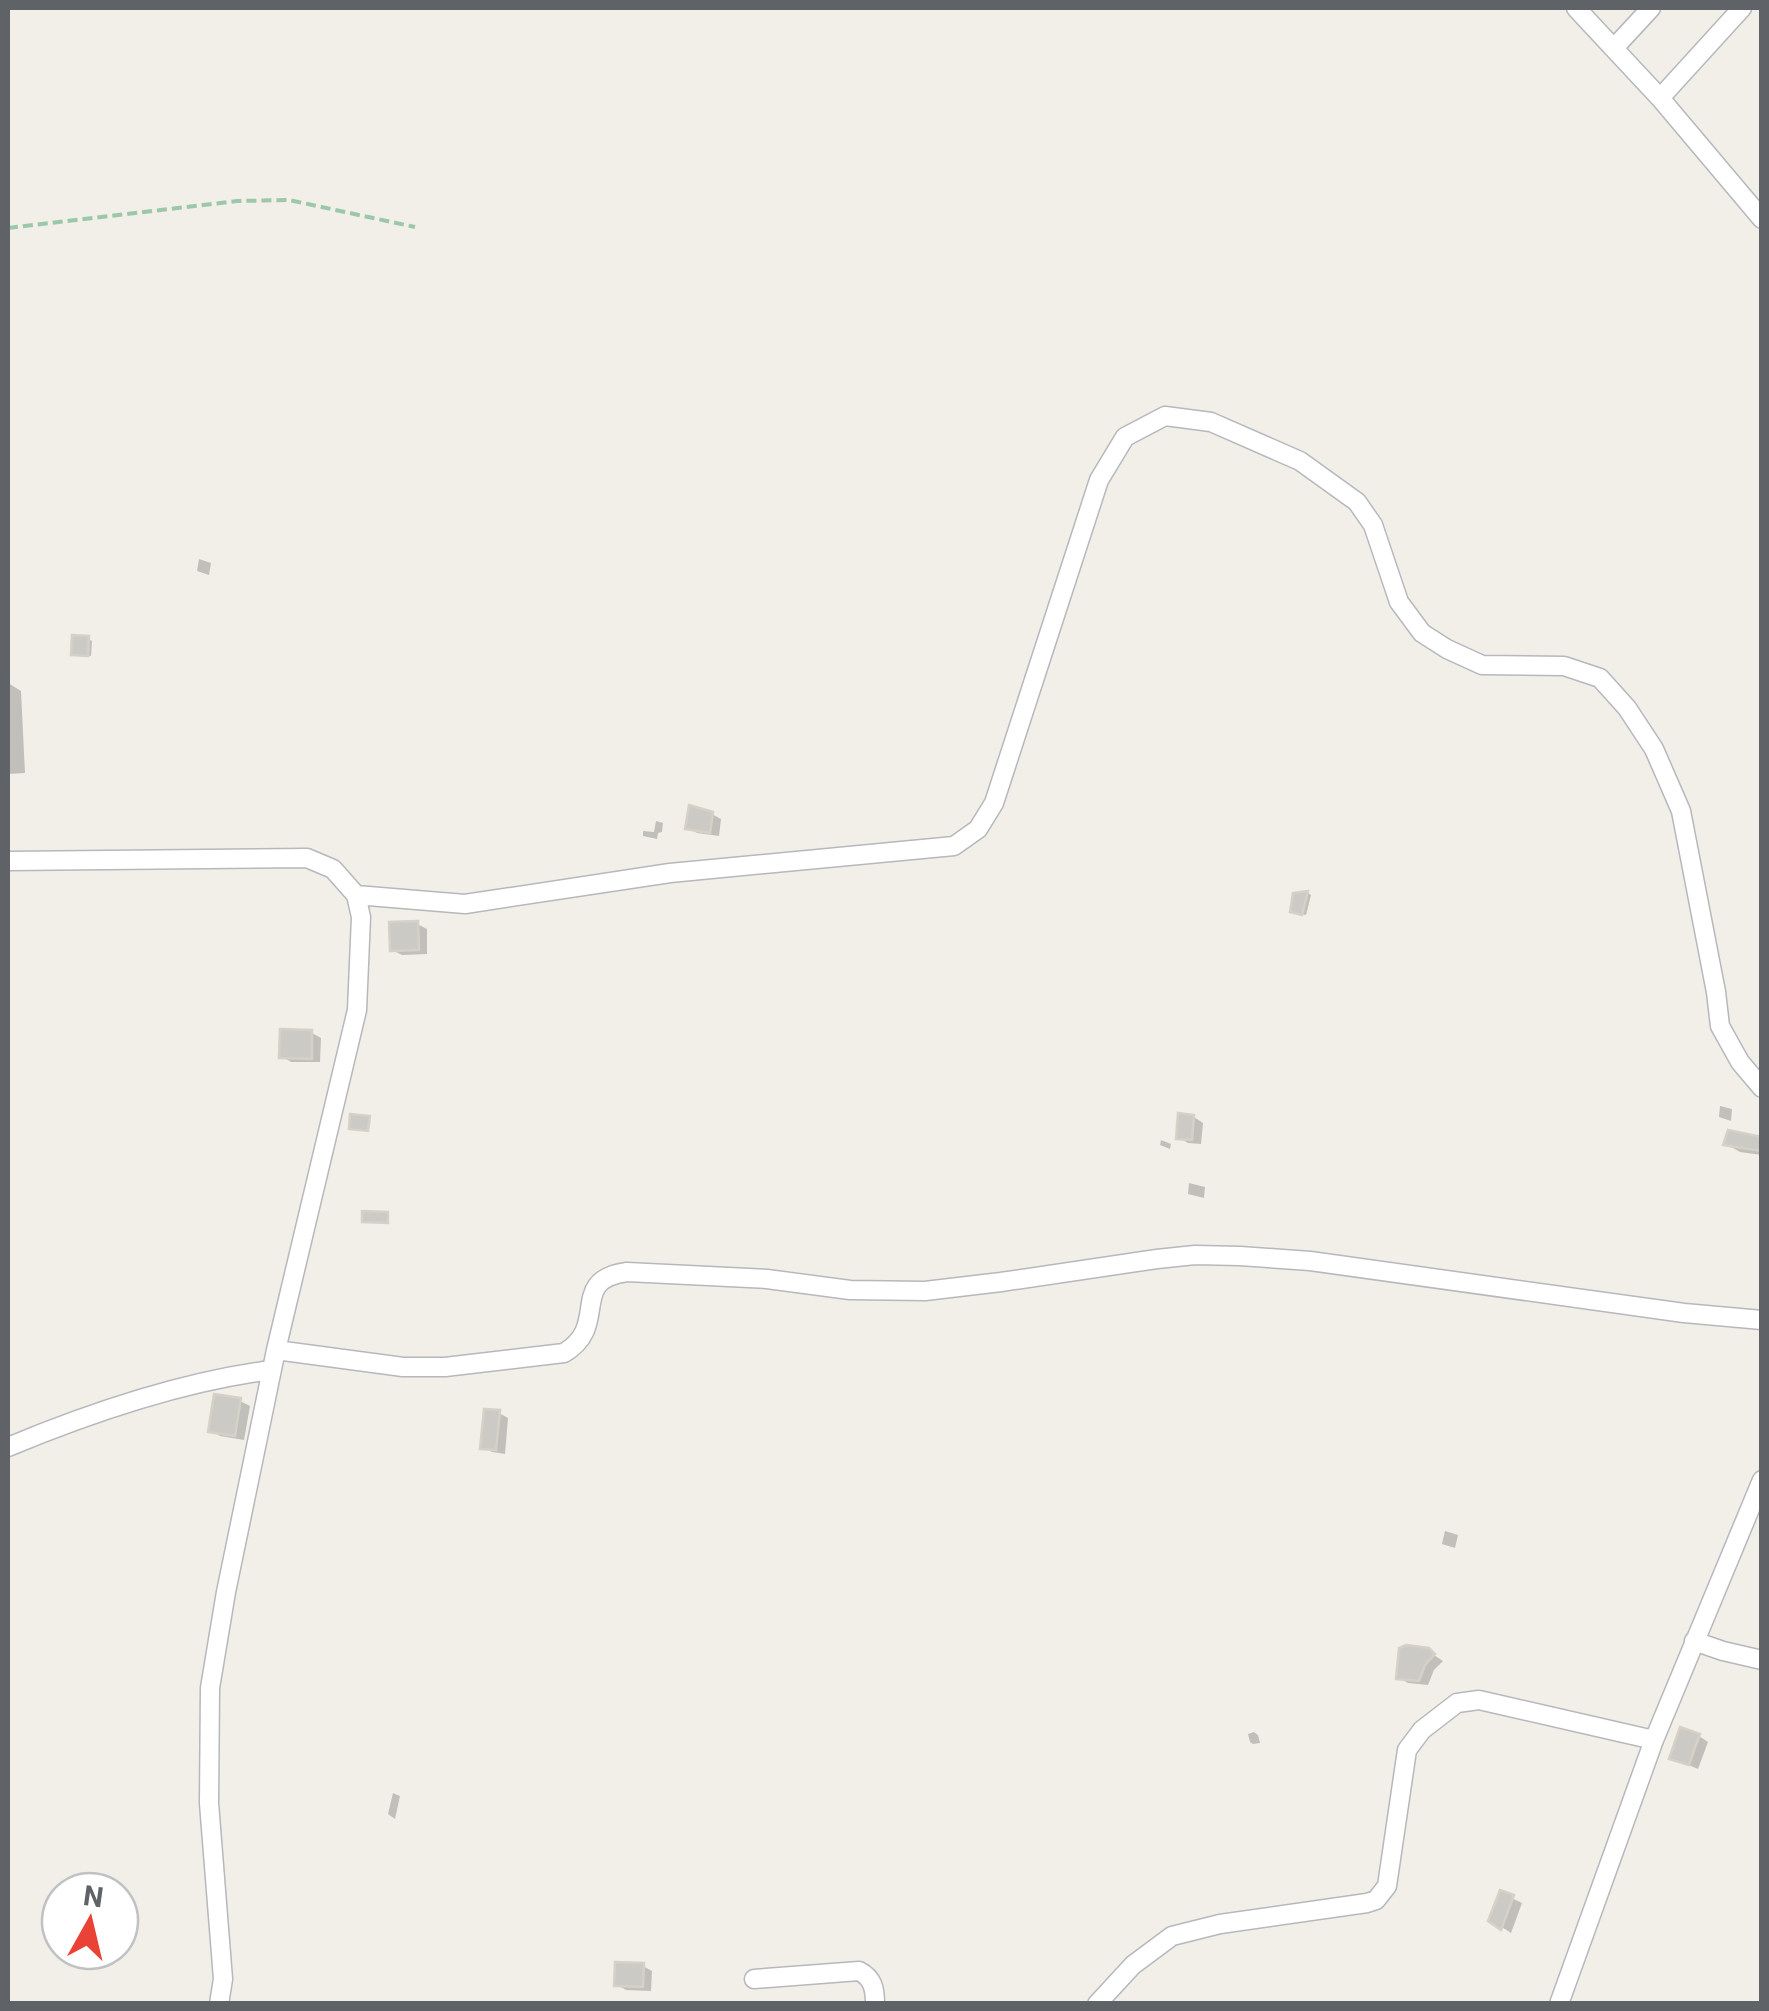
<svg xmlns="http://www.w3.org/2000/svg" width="1769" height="2011" viewBox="0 0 1769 2011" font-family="Roboto,sans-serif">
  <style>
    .shadow { fill: #0003 }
    .building { fill: #cccac5; stroke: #d6d1c6; stroke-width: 2.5 }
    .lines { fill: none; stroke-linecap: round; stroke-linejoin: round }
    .minor-casing { stroke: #b5b8bc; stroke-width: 21 }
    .path { stroke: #9cc7a9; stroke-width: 4; stroke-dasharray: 10 5; stroke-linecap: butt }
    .minor { stroke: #fff; stroke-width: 18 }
  </style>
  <rect width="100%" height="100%" fill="#f1efe8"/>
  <path class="shadow" d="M199 559 211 563 209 575 197 571Z
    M88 639 92 641 91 656 74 654Z
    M8 683 21 691 25 773 8 774Z
    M712 814 721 819 719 836 697 833 688 828Z
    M656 821 663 823 662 832 658 833 657 839 643 836V831L654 832Z
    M1308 893 1311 895 1306 915 1296 913V895Z
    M417 924 427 929V954L402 955 392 950Z
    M312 1033 321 1038 320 1062H291L282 1056Z
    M1720 1106 1732 1109 1731 1121 1719 1117Z
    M1194 1117 1203 1123 1201 1144 1188 1143 1178 1137Z
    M1762 1139V1155L1740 1152 1726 1144Z
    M1161 1140 1171 1144 1170 1149 1160 1145Z
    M1189 1183 1205 1187 1204 1198 1188 1194Z
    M240 1401 250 1406 244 1440 220 1436 211 1430Z
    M499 1413 508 1418 505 1454 492 1452 483 1447Z
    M1445 1531 1458 1535 1455 1548 1442 1544Z
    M1428 1651 1443 1661 1434 1670 1428 1685 1408 1683 1399 1678Z
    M1254 1732 1258 1735 1260 1743 1253 1744 1250 1742 1248 1734Z
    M1699 1736 1708 1742 1698 1769 1672 1758Z
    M393 1793 400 1796 395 1819 388 1814Z
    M1501 1893 1522 1903 1511 1933 1491 1920Z
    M643 1966 652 1971 651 1991 626 1990 616 1984Z"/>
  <path class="building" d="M72 635 89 636 88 656 71 655Z
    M689 805 713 812 710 833 685 829Z
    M1308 891 1302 915 1290 912 1293 893Z
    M418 921 419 950 390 951 389 922Z
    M280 1029 312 1030V1059L279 1058Z
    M1178 1113 1194 1115 1192 1140 1176 1139Z
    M350 1114 370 1116 368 1131 349 1129Z
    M1728 1130 1762 1137V1151L1723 1145Z
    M362 1211 388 1212V1223L362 1222Z
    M214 1394 241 1398 235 1436 208 1432Z
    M484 1409 500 1410 496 1450 480 1449Z
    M1406 1645 1429 1648 1435 1654 1425 1665 1419 1681 1396 1679 1399 1648Z
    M1680 1727 1700 1734 1689 1765 1669 1759Z
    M1500 1890 1514 1895 1501 1930 1488 1921Z
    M615 1962 644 1963 643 1987 614 1986Z"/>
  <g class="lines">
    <defs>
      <path id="minor" d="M1576 8 1660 98 1762 219
        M1614 48 1651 8
        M1660 98 1742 8
        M8 861 307 858 333 869 356 895 361 917 357 1010 276 1350 226 1592 210 1688 209 1803 223 1979 219 2004
        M356 895 465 904 670 873 954 846 978 829 994 803 1099 480 1125 437 1165 416 1211 422 1300 461 1357 502 1373 525 1399 602 1422 633 1447 649 1482 665 1564 666 1600 678 1627 708 1654 749 1681 811 1716 992 1720 1026 1740 1062 1762 1088
        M276 1350 403 1367H445L564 1353C611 1325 567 1280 627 1272L767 1279 850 1290 925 1291 1001 1282 1157 1259 1195 1255 1240 1256 1310 1261 1684 1313 1762 1320
        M8 1447C90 1413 184 1381 272 1370
        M1694 1641 1723 1651 1762 1660
        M754 1979 859 1971C873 1978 875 1989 875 2004
        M1097 2004 1133 1965 1172 1936 1220 1924 1367 1903 1376 1900 1387 1886 1407 1750 1422 1730 1457 1703 1479 1700 1654 1740
        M1559 2004 1654 1740 1762 1480"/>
    </defs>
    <use href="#minor" class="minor-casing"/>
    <path class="path" d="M8 228 237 201 289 200 415 227"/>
    <use href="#minor" class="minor"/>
  </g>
  <rect width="1769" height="2011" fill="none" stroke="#5f6368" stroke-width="20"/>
  <g transform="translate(90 1921) rotate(8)"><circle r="48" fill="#ffffff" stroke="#bfc1c3" stroke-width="2.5"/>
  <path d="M0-8L18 38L0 25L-18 38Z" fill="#ea4335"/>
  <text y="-15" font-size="28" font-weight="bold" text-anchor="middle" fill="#5f6368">N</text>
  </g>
</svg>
